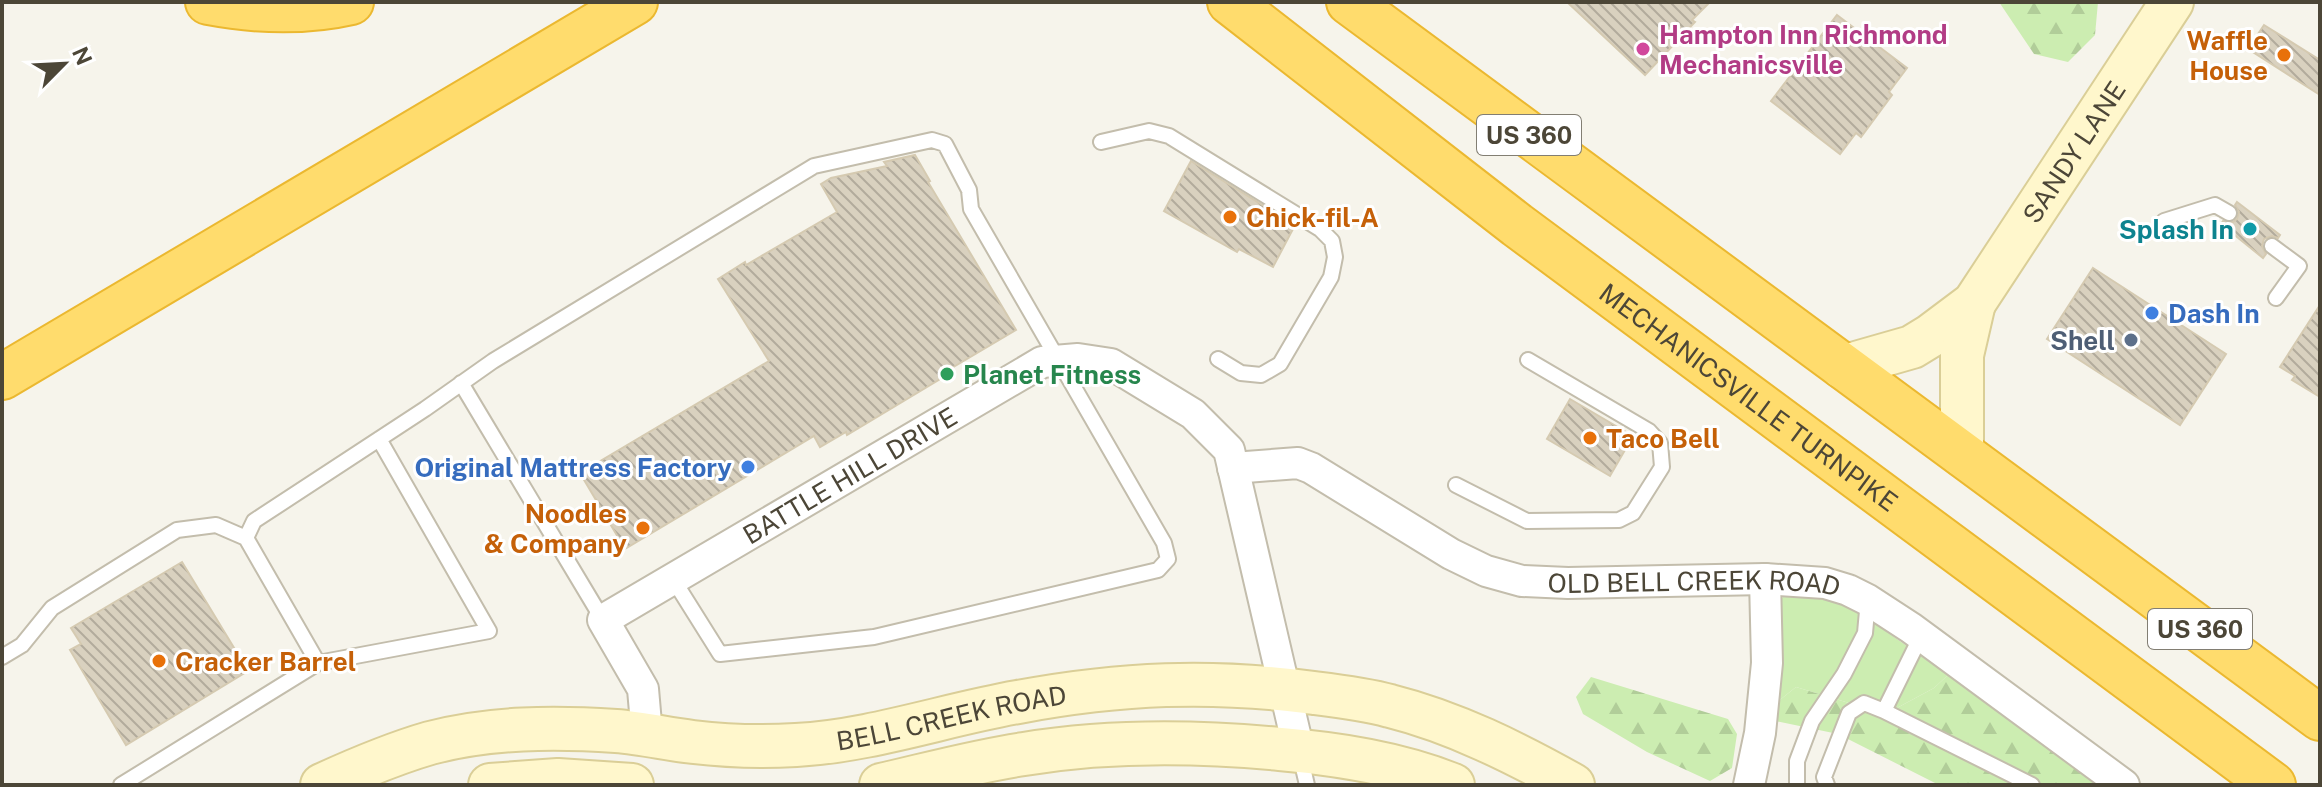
<svg xmlns="http://www.w3.org/2000/svg" width="2322" height="787" viewBox="0 0 2322 787" font-family="'Public Sans',sans-serif">
  <style>
    .green { fill: #ccedb1 }
    .forest { fill: url(#forest-firs) }
    .building { fill: url(#building-back-hatch); stroke: #d5cab1; stroke-width: 2 }
    .lines { fill: none; stroke-linecap: round; stroke-linejoin: round }
    .lane-casing { stroke: #c3bdac; stroke-width: 18 }
    .street-casing { stroke: #c3bdac; stroke-width: 34 }
    .secondary-casing { stroke: #dace97; stroke-width: 46 }
    .highway-casing { stroke: #ebb830; stroke-width: 48 }
    .lane { stroke: #fff; stroke-width: 14 }
    .street { stroke: #fff; stroke-width: 30 }
    .secondary { stroke: #fff7cc; stroke-width: 42 }
    .highway { stroke: #ffdc6d; stroke-width: 44 }
    .hotel-dot { fill: #d1479c; stroke: #fff; stroke-width: 3 }
    .food-dot { fill: #e8710a; stroke: #fff; stroke-width: 3 }
    .culture-dot { fill: #0f9aa8; stroke: #fff; stroke-width: 3 }
    .shop-dot { fill: #3f7fe0; stroke: #fff; stroke-width: 3 }
    .service-dot { fill: #5c6f8a; stroke: #fff; stroke-width: 3 }
    .leisure-dot { fill: #2e9e5b; stroke: #fff; stroke-width: 3 }
    .labels { text-anchor: middle; dominant-baseline: central; stroke-width: 6; stroke-linejoin: round; paint-order: stroke }
    .shield { fill: #fff; stroke: #827e73; stroke-width: 2 }
    .shield-label { font-size: 24px; font-weight: bold; fill: #4c4637 }
    .hotel-label { font-size: 26px; font-weight: bold; fill: #b23c85; stroke: #fff; text-anchor: start }
    .food-label { font-size: 26px; font-weight: bold; fill: #c56008; stroke: #fff; text-anchor: start }
    .street-label { font-size: 26px; fill: #4c4637; stroke: #fff }
    .culture-label { font-size: 26px; font-weight: bold; fill: #0d838f; stroke: #fff; text-anchor: end }
    .shop-label { font-size: 26px; font-weight: bold; fill: #366cbe; stroke: #fff; text-anchor: start }
    .service-label { font-size: 26px; font-weight: bold; fill: #4e5e75; stroke: #fff; text-anchor: end }
    .leisure-label { font-size: 26px; font-weight: bold; fill: #27864d; stroke: #fff; text-anchor: start }
  </style>
  <defs>
    <pattern id="forest-firs" width="22" height="20" patternUnits="userSpaceOnUse" patternTransform="scale(2)"><rect width="22" height="20" fill="#ccedb1"/><path d="M5 1l3.5 6h-7zM16 11l3.5 6h-7z" fill="#b1cd99"/></pattern>
    <pattern id="building-back-hatch" width="6" height="6" patternUnits="userSpaceOnUse" patternTransform="scale(2)"><rect width="6" height="6" fill="#d9d1bf"/><path d="M-1 5l2 2M0 0l6 6M5-1l2 2" fill="none" stroke="#b2ab9c"/></pattern>
  </defs>
  <rect width="100%" height="100%" fill="#f6f4eb"/>
  <path class="green" d="M1795 591 1843 601 1948 675 1934 688 1895 709 1849 703 1796 687 1775 704 1779 602 1785 594Z"/>
  <path class="forest" d="M1999 2H2098L2095 35 2068 62 2034 54Z
    M1948 675 2099 785H1939L1838 734 1775 721V704L1796 687 1849 703 1895 709 1934 688Z
    M1591 677 1728 719 1737 734 1732 768 1710 781 1647 752 1583 714 1576 697Z"/>
  <path class="building" d="M1567 2H1710L1692 20 1695 22 1645 75Z
    M1837 15 1907 68 1889 92 1892 95 1861 137 1856 133 1840 154 1771 101Z
    M2264 25 2320 60V95L2248 49Z
    M915 155 930 181 928 182 1016 330 945 372 947 375 847 435 846 432 820 447 814 436 625 549 580 473 769 361 718 279 745 262 746 265 837 212 821 184 831 178 887 166 884 162Z
    M1191 161 1295 225 1273 267 1239 249 1237 252 1164 211Z
    M2237 202 2280 235 2278 238 2272 236 2264 239 2262 246 2266 254 2263 258 2221 224 2223 221 2233 222 2237 219 2239 212 2235 205Z
    M2093 268 2226 354 2180 425 2047 339Z
    M2320 305V397L2292 380 2295 376 2280 367Z
    M1570 399 1633 436 1610 476 1547 439Z
    M182 562 248 671 126 745 70 650 81 644 71 628Z"/>
  <g class="lines">
    <defs>
      <path id="lane" d="M1101 142 1149 131 1169 136 1320 229 1332 241 1335 257 1331 277 1280 364 1261 375 1241 373 1218 359
        M2164 221 2215 205 2229 213
        M2272 246 2299 266 2276 298
        M461 383 603 620
        M1456 485 1527 521 1619 520 1633 513 1662 467 1660 443 1649 431 1528 360
        M246 538 254 521 425 409 493 361 814 166 932 140 945 144 969 190 971 209 1164 543 1168 559 1158 570 874 637 720 654 673 579
        M2 657 22 645 52 608 177 530 216 525 246 538 318 663 121 785
        M318 663 489 631 379 439
        M1884 711 1921 636
        M1300 755 1307 785
        M1797 785V761L1812 721 1844 674 1865 633 1868 600
        M1827 785 1824 777 1849 713 1864 703 1884 711 2032 785"/>
      <g id="street">
        <path id="s1" d="M1233 468 1298 463 1311 468 1451 554 1486 571 1522 581 1568 583 1765 579 1825 583 1848 590 1868 600 1911 628 2124 785"/>
        <path id="s2" d="M647 735 643 689 603 620 1042 362 1078 359 1111 364 1193 414 1229 450 1299 751"/>
        <path d="M1749 785 1760 733 1767 663 1765 579"/>
      </g>
      <g id="secondary">
        <path id="s3" d="M1842 367 1912 347 1930 336 1974 303 2172 2"/>
        <path d="M1962 455V355L1974 303"/>
        <path id="s4" d="M322 785C357 769 392 754 430 743 490 727 555 727 616 731 642 733 667 739 693 742 727 746 762 747 796 745 871 741 944 715 1018 702 1120 683 1211 679 1314 693 1339 696 1365 699 1390 706 1454 722 1516 753 1573 785"/>
        <path d="M490 785 558 780 632 785"/>
        <path d="M881 785C929 774 976 761 1024 754 1109 740 1195 741 1280 749 1338 754 1398 763 1453 785"/>
      </g>
      <g id="highway">
        <path d="M208 2C256 11 303 13 351 2"/>
        <path id="s5" d="M1230 2 1517 225 2273 785"/>
        <path d="M1349 2 2320 718"/>
        <path d="M2 377 635 2"/>
      </g>
    </defs>
    <use href="#lane" class="lane-casing"/>
    <use href="#street" class="street-casing"/>
    <use href="#secondary" class="secondary-casing"/>
    <use href="#highway" class="highway-casing"/>
    <use href="#lane" class="lane"/>
    <use href="#street" class="street"/>
    <use href="#secondary" class="secondary"/>
    <use href="#highway" class="highway"/>
  </g>
  <circle class="hotel-dot" cx="1643" cy="49" r="8"/>
  <g class="food-dot">
    <circle cx="2284" cy="55" r="8"/>
    <circle cx="1230" cy="217" r="8"/>
    <circle cx="1590" cy="438" r="8"/>
    <circle cx="643" cy="528" r="8"/>
    <circle cx="159" cy="661" r="8"/>
  </g>
  <circle class="culture-dot" cx="2250" cy="229" r="8"/>
  <g class="shop-dot">
    <circle cx="2152" cy="313" r="8"/>
    <circle cx="748" cy="467" r="8"/>
  </g>
  <circle class="service-dot" cx="2131" cy="340" r="8"/>
  <circle class="leisure-dot" cx="947" cy="374" r="8"/>
  <g class="labels">
    <g class="shield">
      <rect x="1477" y="115" width="104" height="40" rx="6"/>
      <rect x="2148" y="609" width="104" height="40" rx="6"/>
    </g>
    <g class="shield-label">
      <text x="1529" y="135">US 360</text>
      <text x="2200" y="629">US 360</text>
    </g>
    <g class="hotel-label">
      <text x="1659" y="34">Hampton Inn Richmond<tspan x="1659" dy="30">Mechanicsville</tspan></text>
    </g>
    <g class="food-label">
      <text x="2268" y="40" text-anchor="end">Waffle<tspan x="2268" dy="30">House</tspan></text>
      <text x="1246" y="217">Chick-fil-A</text>
      <text x="1606" y="438">Taco Bell</text>
      <text x="627" y="513" text-anchor="end">Noodles<tspan x="627" dy="30">&amp; Company</tspan></text>
      <text x="175" y="661">Cracker Barrel</text>
    </g>
    <g class="street-label">
      <text stroke="none"><textPath href="#s3" startOffset="330">SANDY LANE</textPath></text>
      <text stroke="none"><textPath href="#s5" startOffset="652">MECHANICSVILLE TURNPIKE</textPath></text>
      <text stroke="none"><textPath href="#s2" startOffset="412">BATTLE HILL DRIVE</textPath></text>
      <text stroke="none"><textPath href="#s1" startOffset="492">OLD BELL CREEK ROAD</textPath></text>
      <text stroke="none"><textPath href="#s4" startOffset="642">BELL CREEK ROAD</textPath></text>
    </g>
    <g class="culture-label">
      <text x="2234" y="229">Splash In</text>
    </g>
    <g class="shop-label">
      <text x="2168" y="313">Dash In</text>
      <text x="732" y="467" text-anchor="end">Original Mattress Factory</text>
    </g>
    <g class="service-label">
      <text x="2115" y="340">Shell</text>
    </g>
    <g class="leisure-label">
      <text x="963" y="374">Planet Fitness</text>
    </g>
  </g>
  <rect width="2322" height="787" fill="none" stroke="#4c4637" stroke-width="8"/>
  <g transform="translate(64 64) rotate(66)" stroke="#ffffff" stroke-width="6" paint-order="stroke">
  <path d="M0-6L14 30L0 20L-14 30Z" fill="#4c4637"/>
  <text y="-12" font-size="22" font-weight="bold" text-anchor="middle" fill="#4c4637">N</text>
  </g>
</svg>
